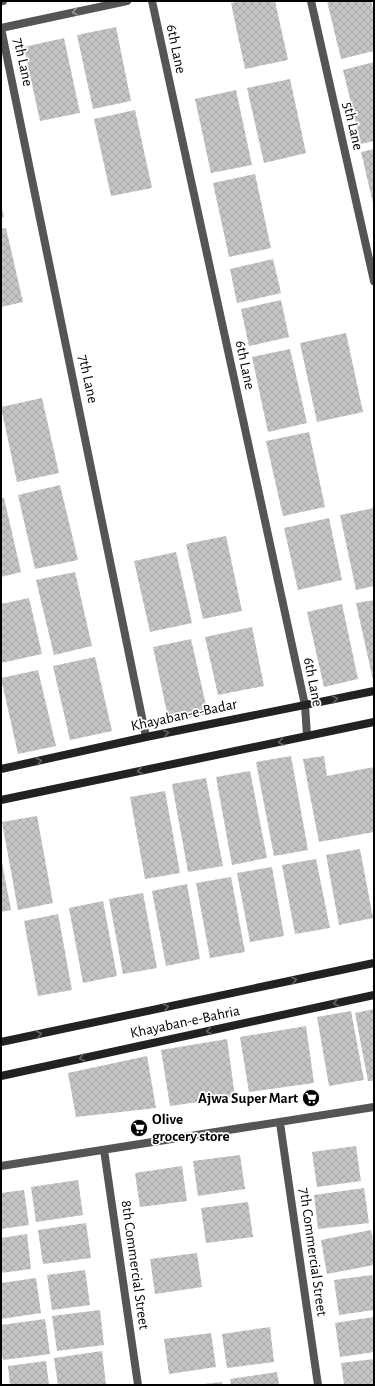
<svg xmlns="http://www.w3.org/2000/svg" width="375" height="1386" viewBox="0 0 375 1386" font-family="'Alegreya Sans',sans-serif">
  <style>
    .building { fill: url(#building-cross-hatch) }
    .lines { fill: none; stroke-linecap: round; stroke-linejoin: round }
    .minor { stroke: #555; stroke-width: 8 }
    .tertiary { stroke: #555; stroke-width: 8 }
    .secondary { stroke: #222; stroke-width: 8 }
    .oneway { stroke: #999 }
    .oneway2 { stroke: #646464 }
    .labels { text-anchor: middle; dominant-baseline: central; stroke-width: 3.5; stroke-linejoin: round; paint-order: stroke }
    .street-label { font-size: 15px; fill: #000; stroke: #fff }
    .poi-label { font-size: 15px; font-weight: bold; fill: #000; stroke: #fff; text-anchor: end }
  </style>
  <defs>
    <pattern id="building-cross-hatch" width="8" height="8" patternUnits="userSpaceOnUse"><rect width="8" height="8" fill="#c4c4c4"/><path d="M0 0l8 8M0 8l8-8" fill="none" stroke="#a7a7a7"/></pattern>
  </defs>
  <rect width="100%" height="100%" fill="#fff"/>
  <path class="building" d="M242 1H275L288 60 245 69 231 3Z
    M327 1H371L374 12V51L341 59Z
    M116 27 131 101 93 109 77 35Z
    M64 38 80 113 40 121 24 47Z
    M374 62V141L361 144 343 70Z
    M290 79 306 153 264 163 247 88Z
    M236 90 252 165 211 173 195 99Z
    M135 110 152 188 111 196 94 119Z
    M374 149V203H373L361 152Z
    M255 174 271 248 229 257 213 183Z
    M1 205 4 217 1 218Z
    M6 228 23 302 1 307V229Z
    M273 259 281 293 237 303 230 269Z
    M281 300 289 337 249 346 241 309Z
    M346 333 363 412 317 422 300 343Z
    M290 349 307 423 268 432 252 357Z
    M42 398 59 473 17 482 1 407Z
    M309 432 325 507 283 516 266 441Z
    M60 485 78 560 35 569 18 495Z
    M1 498H4L21 572 1 577Z
    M374 508V586L356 590 340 515Z
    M329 518 342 580 298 590 284 528Z
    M226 536 242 611 203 619 186 544Z
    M176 552 192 623 150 632 134 561Z
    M75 572 92 646 54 655 36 580Z
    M29 598 42 654 1 663V604Z
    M374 600V680H373L356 603Z
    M342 604 358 679 324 687 307 612Z
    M252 627 264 686 218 695 205 637Z
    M191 639 208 714 169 722 153 647Z
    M95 657 112 731 70 740 53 666Z
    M38 670 56 746 18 754 1 678Z
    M291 756 308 850 274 856 256 762Z
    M324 756 327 776 374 767V832L319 842 303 759Z
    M250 771 267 858 232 865 216 777Z
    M206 778 223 866 188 872 172 784Z
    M165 791 180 873 145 879 130 797Z
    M37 816 53 903 18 910 2 822Z
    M360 849 373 918 339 925 326 855Z
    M316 859 330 928 295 934 282 865Z
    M2 862 11 910 1 912V863Z
    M272 867 284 936 250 942 237 873Z
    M231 877 245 952 210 958 196 883Z
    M187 884 200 959 166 966 152 891Z
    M143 893 157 968 123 974 109 899Z
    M103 901 117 976 83 983 69 908Z
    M58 914 72 990 38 996 24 921Z
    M374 1009V1081H368L355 1013Z
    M351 1011 364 1080 329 1086 317 1017Z
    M306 1026 314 1083 249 1092 240 1037Z
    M227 1039 235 1097 170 1106 161 1050Z
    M147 1056 156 1108 76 1117 68 1073Z
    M356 1146 361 1181 317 1187 312 1152Z
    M240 1155 245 1189 198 1196 193 1161Z
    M182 1166 187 1201 140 1207 135 1173Z
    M78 1180 83 1215 36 1222 31 1187Z
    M364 1188 369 1223 318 1229 314 1195Z
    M24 1190 29 1225 1 1229V1193Z
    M248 1202 253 1237 206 1243 201 1208Z
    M86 1223 91 1258 43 1264 38 1230Z
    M371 1230 374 1245V1265L327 1274 321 1240Z
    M27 1234 31 1269 1 1273V1238Z
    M197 1253 202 1287 155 1294 150 1259Z
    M85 1270 90 1305 52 1310 47 1275Z
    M372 1275 374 1286V1310L339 1315 334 1280Z
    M36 1278 41 1313 1 1319V1283Z
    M100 1310 104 1345 57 1351 52 1316Z
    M374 1317V1352L340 1357 335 1323Z
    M45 1319 50 1354 3 1360 1 1348V1325Z
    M270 1327 274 1362 227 1368 222 1334Z
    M211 1333 216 1367 169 1374 164 1339Z
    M102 1351 106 1385H58L54 1358Z
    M374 1359V1385H344L341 1363Z
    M46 1361 49 1385H10L8 1366Z
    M277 1372 279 1385H231L230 1379Z
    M222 1382 223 1385H204V1384Z"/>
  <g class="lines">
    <path class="minor" d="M152 1 305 705 307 736
      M311 1 374 281
      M1 28 146 737
      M280 1123 318 1385
      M104 1150 138 1385
      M1 1166 374 1107"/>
    <path class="tertiary" d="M1 1H3
      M1 28 127 1"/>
    <path class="secondary" d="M1 769 146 737 374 691
      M1 800 374 722
      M1 1042 374 963
      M1 1076 374 995"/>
  </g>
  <defs><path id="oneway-chevron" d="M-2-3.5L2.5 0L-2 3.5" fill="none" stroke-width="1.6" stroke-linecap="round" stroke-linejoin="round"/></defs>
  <use class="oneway" href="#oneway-chevron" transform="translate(75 12) rotate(168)"/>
  <g class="oneway2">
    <use href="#oneway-chevron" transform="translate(335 699) rotate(-12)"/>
    <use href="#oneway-chevron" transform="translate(166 733) rotate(-11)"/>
    <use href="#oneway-chevron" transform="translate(281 742) rotate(168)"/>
    <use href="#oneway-chevron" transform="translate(39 761) rotate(-13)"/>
    <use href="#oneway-chevron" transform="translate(140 771) rotate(168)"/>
    <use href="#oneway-chevron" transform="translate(294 980) rotate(-12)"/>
    <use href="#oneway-chevron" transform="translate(336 1003) rotate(168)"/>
    <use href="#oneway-chevron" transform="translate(166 1007) rotate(-12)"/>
    <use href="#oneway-chevron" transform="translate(209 1031) rotate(168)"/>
    <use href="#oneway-chevron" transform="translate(39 1034) rotate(-12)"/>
    <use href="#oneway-chevron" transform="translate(82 1058) rotate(168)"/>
  </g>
  <defs>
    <symbol id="supermarket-disc" viewBox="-11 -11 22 22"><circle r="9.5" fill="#000" stroke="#fff"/><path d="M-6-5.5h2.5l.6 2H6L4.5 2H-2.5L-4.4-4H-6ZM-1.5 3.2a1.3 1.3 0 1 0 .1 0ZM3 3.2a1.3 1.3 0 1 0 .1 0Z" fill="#fff"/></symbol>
  </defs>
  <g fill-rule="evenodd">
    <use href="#supermarket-disc" x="301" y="1088" width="20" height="20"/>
    <use href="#supermarket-disc" x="129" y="1118" width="20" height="20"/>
  </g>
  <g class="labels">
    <g class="street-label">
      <text transform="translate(176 49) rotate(78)">6th Lane</text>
      <text transform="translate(23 62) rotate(78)">7th Lane</text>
      <text transform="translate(353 126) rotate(77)">5th Lane</text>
      <text transform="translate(245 365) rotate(78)">6th Lane</text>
      <text transform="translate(88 379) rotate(78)">7th Lane</text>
      <text transform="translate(313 682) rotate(79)">6th Lane</text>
      <text transform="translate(184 715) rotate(-12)">Khayaban-e-Badar</text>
      <text transform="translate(185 1022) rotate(-12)">Khayaban-e-Bahria</text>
      <text transform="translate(313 1252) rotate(82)">7th Commercial Street</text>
      <text transform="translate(135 1265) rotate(82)">8th Commercial Street</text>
    </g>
    <g class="poi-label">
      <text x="298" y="1098">Ajwa Super Mart</text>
      <text x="152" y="1119" text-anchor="start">Olive<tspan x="152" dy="17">grocery store</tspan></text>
    </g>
  </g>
  <rect width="375" height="1386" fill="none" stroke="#000000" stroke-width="4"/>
</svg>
